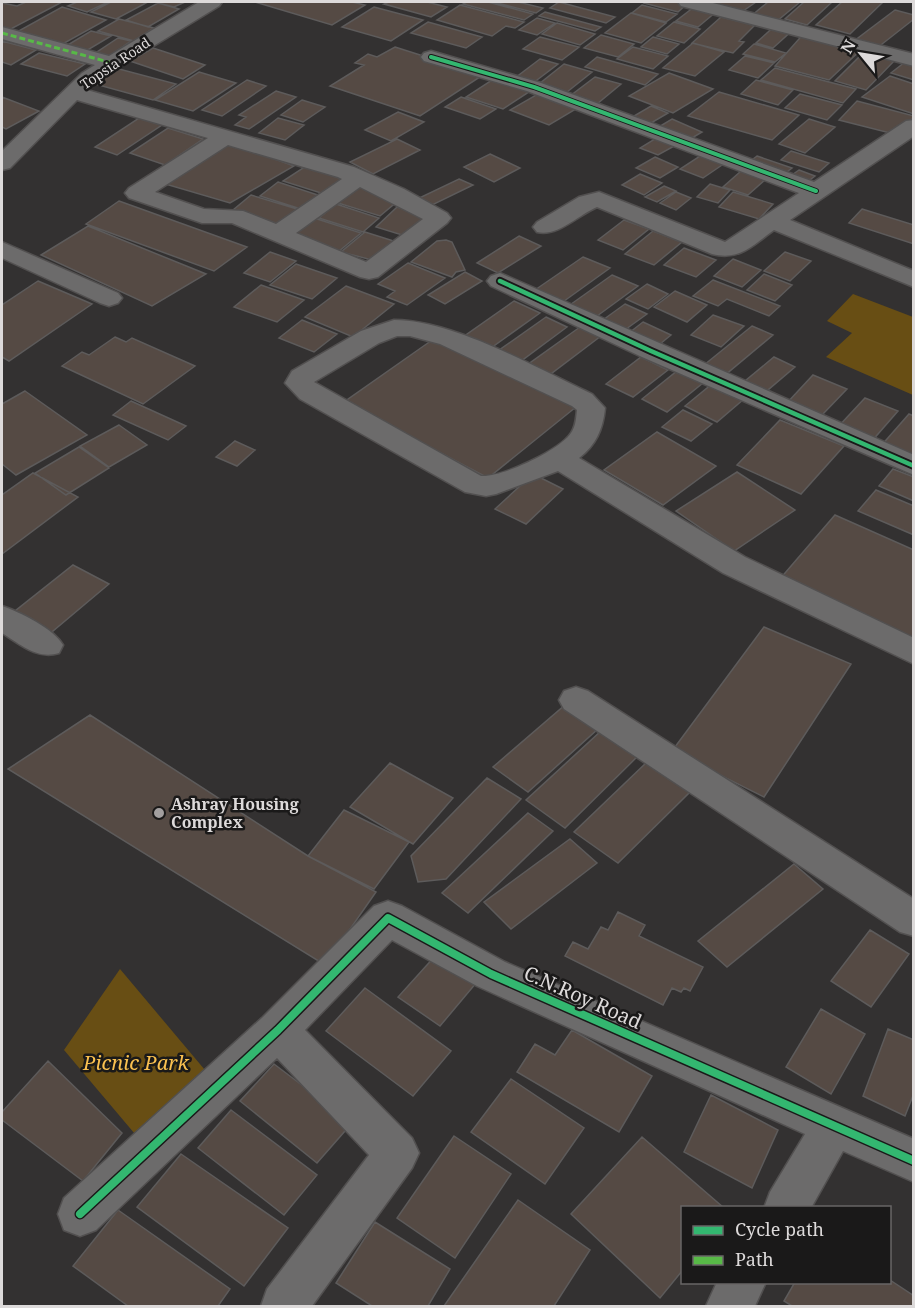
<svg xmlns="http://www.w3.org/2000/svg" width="915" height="1308" viewBox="0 0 915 1308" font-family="'Noto Serif',serif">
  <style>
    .green { fill: #684e14 }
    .building { fill: #554a44; stroke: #5d5b5b; stroke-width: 1.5 }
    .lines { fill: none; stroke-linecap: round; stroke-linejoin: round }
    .minor-casing { stroke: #525050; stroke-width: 3 }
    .minor { fill: #6c6b6b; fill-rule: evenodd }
    .quiet { stroke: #58b947; stroke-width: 3; stroke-dasharray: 6 3; stroke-linecap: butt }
    .cycleway-far2-casing { stroke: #1a1919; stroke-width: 6 }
    .cycleway-far1-casing { stroke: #1a1919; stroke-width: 8 }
    .cycleway-casing { stroke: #1a1919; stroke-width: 11 }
    .cycleway-far2 { stroke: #33b770; stroke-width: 4 }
    .cycleway-far1 { stroke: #33b770; stroke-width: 4.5 }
    .cycleway { stroke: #33b770; stroke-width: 8 }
    .poi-dot { fill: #a29f9f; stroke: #1a1919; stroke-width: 2 }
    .labels { text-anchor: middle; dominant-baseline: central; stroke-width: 5; stroke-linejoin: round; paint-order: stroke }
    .far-street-label { font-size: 14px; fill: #dddada; stroke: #1a1919 }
    .poi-label { font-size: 16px; font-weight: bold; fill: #dddada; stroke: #1a1919; text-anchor: start }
    .near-street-label { font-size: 20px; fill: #dddada; stroke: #1a1919 }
    .near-park-label { font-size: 20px; font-style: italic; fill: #fac150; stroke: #1a1919 }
  </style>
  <rect width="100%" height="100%" fill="#333131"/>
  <path class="green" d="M853 294 913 317V395L826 357 852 333 827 321Z
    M120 969 210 1076 140 1140 64 1050Z"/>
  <path class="building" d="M26 2H62L7 31 2 29V3L17 6Z
    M77 2H108L87 12 68 6Z
    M111 2H142L146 3 116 19 91 12Z
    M154 2H185L174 7Z
    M255 2H352L365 5 332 25Z
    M389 2H427L447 7 431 17 384 4Z
    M467 2H488L533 14 524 20 463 4Z
    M494 2H518L543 8 536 13Z
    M559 2 615 17 606 23 550 8Z
    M645 2H680L688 3 678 12 644 3Z
    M706 2H756L743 11Z
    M768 2H800L777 21 751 16Z
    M804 2H832L807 25 785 19Z
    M842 2H883L850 34 816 25Z
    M158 3 179 9 148 27 126 20Z
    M460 5 524 22 515 28 506 26 492 36 437 20Z
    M642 5 677 14 666 22 632 13Z
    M62 7 106 20 59 46 15 33Z
    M374 7 423 20 391 41 342 27Z
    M694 7 716 12 698 27 676 21Z
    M895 10 914 15V19L877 48 854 41Z
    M545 12 601 27 595 31 539 16Z
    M631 13 666 23 641 43 605 33Z
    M721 17 755 25 739 41 744 42 733 53 692 43Z
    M537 18 555 23 537 35 519 30Z
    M119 19 154 28 134 41 98 31Z
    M428 22 482 37 466 48 411 33Z
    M674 22 700 29 684 43 657 36Z
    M557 23 595 34 580 45 542 34Z
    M778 23 795 28 773 48 756 43Z
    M91 31 111 36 86 51 66 46Z
    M806 31 865 46 829 80 775 66Z
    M601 35 634 44 618 57 584 48Z
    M540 37 579 47 562 60 523 49Z
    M653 37 679 44 667 54 641 47Z
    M118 38 131 41 108 57 94 54Z
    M2 41 36 50 11 65 2 62Z
    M693 43 724 52 695 76 663 68Z
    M754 44 786 53 775 62 743 54Z
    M395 47 483 75 420 116 330 86 364 65 355 63 368 54 377 57Z
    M633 47 668 56 653 69 617 59Z
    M153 48 205 65 183 79 130 61Z
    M868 48 899 56 866 90 835 81Z
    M39 53 85 64 67 76 21 64Z
    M745 56 774 63 758 78 729 70Z
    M597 57 658 74 645 85 585 67Z
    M540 59 558 64 533 83 515 78Z
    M905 62 914 65V80L891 73Z
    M564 64 592 72 567 92 539 84Z
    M775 68 856 89 843 103 761 80Z
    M119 69 176 84 153 100 95 84Z
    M199 72 236 83 193 111 155 100Z
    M669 73 713 89 673 113 629 96Z
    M890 76 914 84V114L862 97Z
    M595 77 621 84 597 104 570 96Z
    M495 78 532 90 503 109 466 97Z
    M247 80 266 86 222 116 202 110Z
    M756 80 793 90 778 105 741 94Z
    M276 91 296 97 249 129 235 125 246 117 239 115Z
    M543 91 581 106 549 125 510 110Z
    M719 92 799 115 772 140 688 116Z
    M800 94 842 105 827 120 785 108Z
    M2 97 39 111 6 129 2 127Z
    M461 97 496 109 480 119 445 107Z
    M302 100 325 107 303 122 281 115Z
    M857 101 914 116V118L890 133 839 120Z
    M651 106 668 113 646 126 629 119Z
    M398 112 424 122 391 141 365 130Z
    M139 118 162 125 117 155 95 147Z
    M278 118 304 125 285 140 259 133Z
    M672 119 702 132 687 141 657 128Z
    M809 119 835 127 805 153 779 144Z
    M168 128 203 139 165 165 130 153Z
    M658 137 676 145 658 155 640 148Z
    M397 139 420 150 373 174 350 162Z
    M229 142 294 166 230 203 162 183Z
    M791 151 829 163 819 172 781 160Z
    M490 154 520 168 494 182 464 167Z
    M703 154 725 163 703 178 680 169Z
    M757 156 792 168 783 175 748 163Z
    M655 157 678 167 660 178 636 168Z
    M306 166 345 180 324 194 283 181Z
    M799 170 815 176 806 183 789 177Z
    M741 171 766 179 748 195 723 187Z
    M640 174 662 183 644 195 622 185Z
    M459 179 473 185 428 207 415 200Z
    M278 182 321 196 304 210 260 196Z
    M710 184 730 190 718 203 697 197Z
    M664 186 676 191 657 202 645 197Z
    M358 187 399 200 380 216 338 203Z
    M676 192 691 198 676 210 660 203Z
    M733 192 773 204 759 219 719 207Z
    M251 195 297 209 276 225 233 210Z
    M119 201 247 247 214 271 86 224Z
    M336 204 379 218 363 232 319 218Z
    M397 207 430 217 402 235 376 227Z
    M862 209 914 225V244L849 223Z
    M314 218 361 233 338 252 294 235Z
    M624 220 649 229 623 250 598 240Z
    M88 226 206 274 152 306 41 255Z
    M653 231 682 242 654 265 625 254Z
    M365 232 400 243 376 261 341 252Z
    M519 236 541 246 498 273 477 263Z
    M446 240 452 242 465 270 456 272 452 277 411 262 437 241Z
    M684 248 716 260 696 277 664 265Z
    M270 252 296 261 270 282 244 273Z
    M785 252 811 261 790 281 764 271Z
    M583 257 610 268 560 304 532 292Z
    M733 259 761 270 742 287 714 276Z
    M408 263 445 278 407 305 387 297 395 291 378 284Z
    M296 264 337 278 312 299 270 285Z
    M465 272 482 281 445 304 428 295Z
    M764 274 792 285 775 301 747 290Z
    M612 275 638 286 593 319 567 307Z
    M713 280 780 306 769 316 727 299 718 306 693 296Z
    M38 281 92 304 9 361 2 357V305Z
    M647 284 668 294 648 309 626 299Z
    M261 285 304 300 277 322 234 307Z
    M346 286 394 304 353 337 305 317Z
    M675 291 707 305 687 322 654 307Z
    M514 301 540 313 488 350 463 337Z
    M625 304 647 314 622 332 600 322Z
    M713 315 744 326 721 347 691 335Z
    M546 317 567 327 517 364 495 353Z
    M302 320 337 334 314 352 279 338Z
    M643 322 671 335 654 349 625 336Z
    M752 326 773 335 725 375 704 365Z
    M580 327 601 336 548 376 527 365Z
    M115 337 126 342 132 338 195 366 143 404 62 366 82 352 89 355Z
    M435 338 576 407 488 478 344 402Z
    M641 357 668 370 633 397 606 384Z
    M774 357 795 367 762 395 740 385Z
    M677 371 703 383 667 412 642 399Z
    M813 375 847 389 819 418 786 404Z
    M712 384 744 399 717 422 685 406Z
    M25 391 87 435 16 475 2 464V404Z
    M865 398 898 411 871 442 837 428Z
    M131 401 186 426 168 440 113 415Z
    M683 410 712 424 691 441 662 427Z
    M909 414 914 416V461L880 447Z
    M780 420 844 446 801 494 737 465Z
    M119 425 147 445 109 467 80 446Z
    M657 432 716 466 663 505 604 470Z
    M235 441 255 450 237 466 216 457Z
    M79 447 109 468 66 495 35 473Z
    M893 469 914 477V501L879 486Z
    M737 472 795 510 734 551 676 511Z
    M33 473 78 497 2 554V495Z
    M533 474 563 489 526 524 495 509Z
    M876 490 914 506V535L858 511Z
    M835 515 914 550V645L779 580Z
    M73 565 109 584 47 636 10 615Z
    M764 627 851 664 764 797 672 751Z
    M565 705 599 728 528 792 493 767Z
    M90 715 308 856 376 892 325 965 8 769Z
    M601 731 639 755 565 828 526 800Z
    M647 762 691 791 618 863 574 832Z
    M390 763 453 798 413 844 350 807Z
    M487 778 521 799 446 879 418 882 411 856Z
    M344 810 409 842 374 889 308 856Z
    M528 813 553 831 468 913 442 893Z
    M570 839 597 863 511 929 484 902Z
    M794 864 823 889 727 967 698 941Z
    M618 912 645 925 639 936 703 967 690 991 684 988 681 992 672 988 663 1005 565 956 573 942 588 949 601 927 608 930Z
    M870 930 909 954 871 1007 831 981Z
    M436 955 477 982 440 1026 398 997Z
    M365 988 451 1051 413 1096 326 1031Z
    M821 1009 865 1034 831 1094 786 1067Z
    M888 1029 914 1040V1093L905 1116 863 1096Z
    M572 1030 652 1076 619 1132 517 1072 535 1044 555 1055Z
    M48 1061 122 1133 83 1181 2 1120V1112Z
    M274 1064 352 1123 317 1163 240 1101Z
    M511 1079 584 1128 545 1184 471 1132Z
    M711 1095 778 1130 752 1188 684 1152Z
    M231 1110 317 1175 284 1215 198 1148Z
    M454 1136 511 1174 455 1258 397 1218Z
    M642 1137 724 1208H682V1271L660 1298 571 1214Z
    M181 1154 288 1228 244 1286 137 1207Z
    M518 1200 590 1250 554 1306H444Z
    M118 1210 230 1289 218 1306H128L73 1266Z
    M375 1222 450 1269 428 1306H372L336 1283Z
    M890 1280 914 1296V1306H792L784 1301 795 1282H890Z"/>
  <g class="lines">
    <defs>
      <path id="minor" d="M199 2H222L219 6 96 81 87 90 354 167 404 189 447 213 451 218 447 223 378 277 369 279 360 277 232 223H202L129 198 125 193 129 188 208 138 77 100 10 168 2 170V151L82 73 95 65 2 39V27L109 56ZM228 145 338 177 342 179 276 224 243 211 204 209 155 192ZM360 187 423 219 366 262 296 233Z
        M678 2H709L914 54V66L681 6Z
        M431 51 541 83 814 182 906 121 914 120V136L790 220 914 271V287L774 230C753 245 740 261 712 254L597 207C578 215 558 237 537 232L533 227 537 222 579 197 599 192 725 242 799 193 527 91 424 61 421 57 424 53Z
        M2 242 118 293 122 298 118 303 109 306 100 303 2 258Z
        M500 273 914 455V475L642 357 491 286 487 281 491 276Z
        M394 320C454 320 536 368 592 394L605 408C603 429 596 445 579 458L745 557 914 638V664L723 573 558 471 496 494 486 496 465 492 300 399 285 383 292 371 361 331ZM397 336H410L440 344 572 406 577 410C576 418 576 426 571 433 560 450 501 478 481 476L314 382 379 343Z
        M2 606C20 612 54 629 63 645L59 653C37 660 20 644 2 633Z
        M576 687 588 691 914 899V936L900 932 564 709 559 700 564 691Z
        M388 901 402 906 505 962 914 1139V1182L843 1151 811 1208H764L770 1192 805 1134 477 986 392 940 305 1030 412 1138 419 1153 412 1168 312 1306H261L267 1289 369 1155 277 1058 96 1230 80 1236 64 1230 58 1214 64 1198 263 1017 374 906Z
        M717 1282H766L755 1306H706Z"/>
    </defs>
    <use href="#minor" class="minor-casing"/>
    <use href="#minor" class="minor"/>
    <path class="quiet" d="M2 33 112 63"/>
    <defs>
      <path id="cycleway-far2" d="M431 57 534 87 816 191"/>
      <path id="cycleway-far1" d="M500 281 651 351 914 466"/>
      <path id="cycleway" d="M80 1214 278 1030 388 918 491 974 914 1161"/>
    </defs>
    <use href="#cycleway-far2" class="cycleway-far2-casing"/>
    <use href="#cycleway-far1" class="cycleway-far1-casing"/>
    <use href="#cycleway" class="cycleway-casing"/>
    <use href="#cycleway-far2" class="cycleway-far2"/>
    <use href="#cycleway-far1" class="cycleway-far1"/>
    <use href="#cycleway" class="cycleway"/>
  </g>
  <circle class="poi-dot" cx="159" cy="813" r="6"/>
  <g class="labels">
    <g class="far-street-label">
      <text transform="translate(115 63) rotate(-34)">Topsia Road</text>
    </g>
    <g class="poi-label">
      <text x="171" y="804">Ashray Housing<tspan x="171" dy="18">Complex</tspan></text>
    </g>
    <g class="near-street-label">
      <text transform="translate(583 997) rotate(24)">C.N.Roy Road</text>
    </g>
    <g class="near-park-label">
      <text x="136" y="1062">Picnic Park</text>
    </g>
  </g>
  <rect width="915" height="1308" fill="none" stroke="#dddada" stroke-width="6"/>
  <rect x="681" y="1206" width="210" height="78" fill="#1a1919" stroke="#686666" stroke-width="1.5"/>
  <rect x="693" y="1226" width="30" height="9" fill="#33b770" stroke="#686666" stroke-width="1.5"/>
  <text x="735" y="1236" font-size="18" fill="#dddada">Cycle path</text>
  <rect x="693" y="1256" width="30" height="9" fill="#58b947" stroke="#686666" stroke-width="1.5"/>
  <text x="735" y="1266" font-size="18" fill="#dddada">Path</text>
  <g transform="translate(861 54) rotate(300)" stroke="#1a1919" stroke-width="4.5" paint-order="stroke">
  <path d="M0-4.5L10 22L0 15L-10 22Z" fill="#dddada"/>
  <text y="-9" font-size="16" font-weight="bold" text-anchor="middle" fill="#dddada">N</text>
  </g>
</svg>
